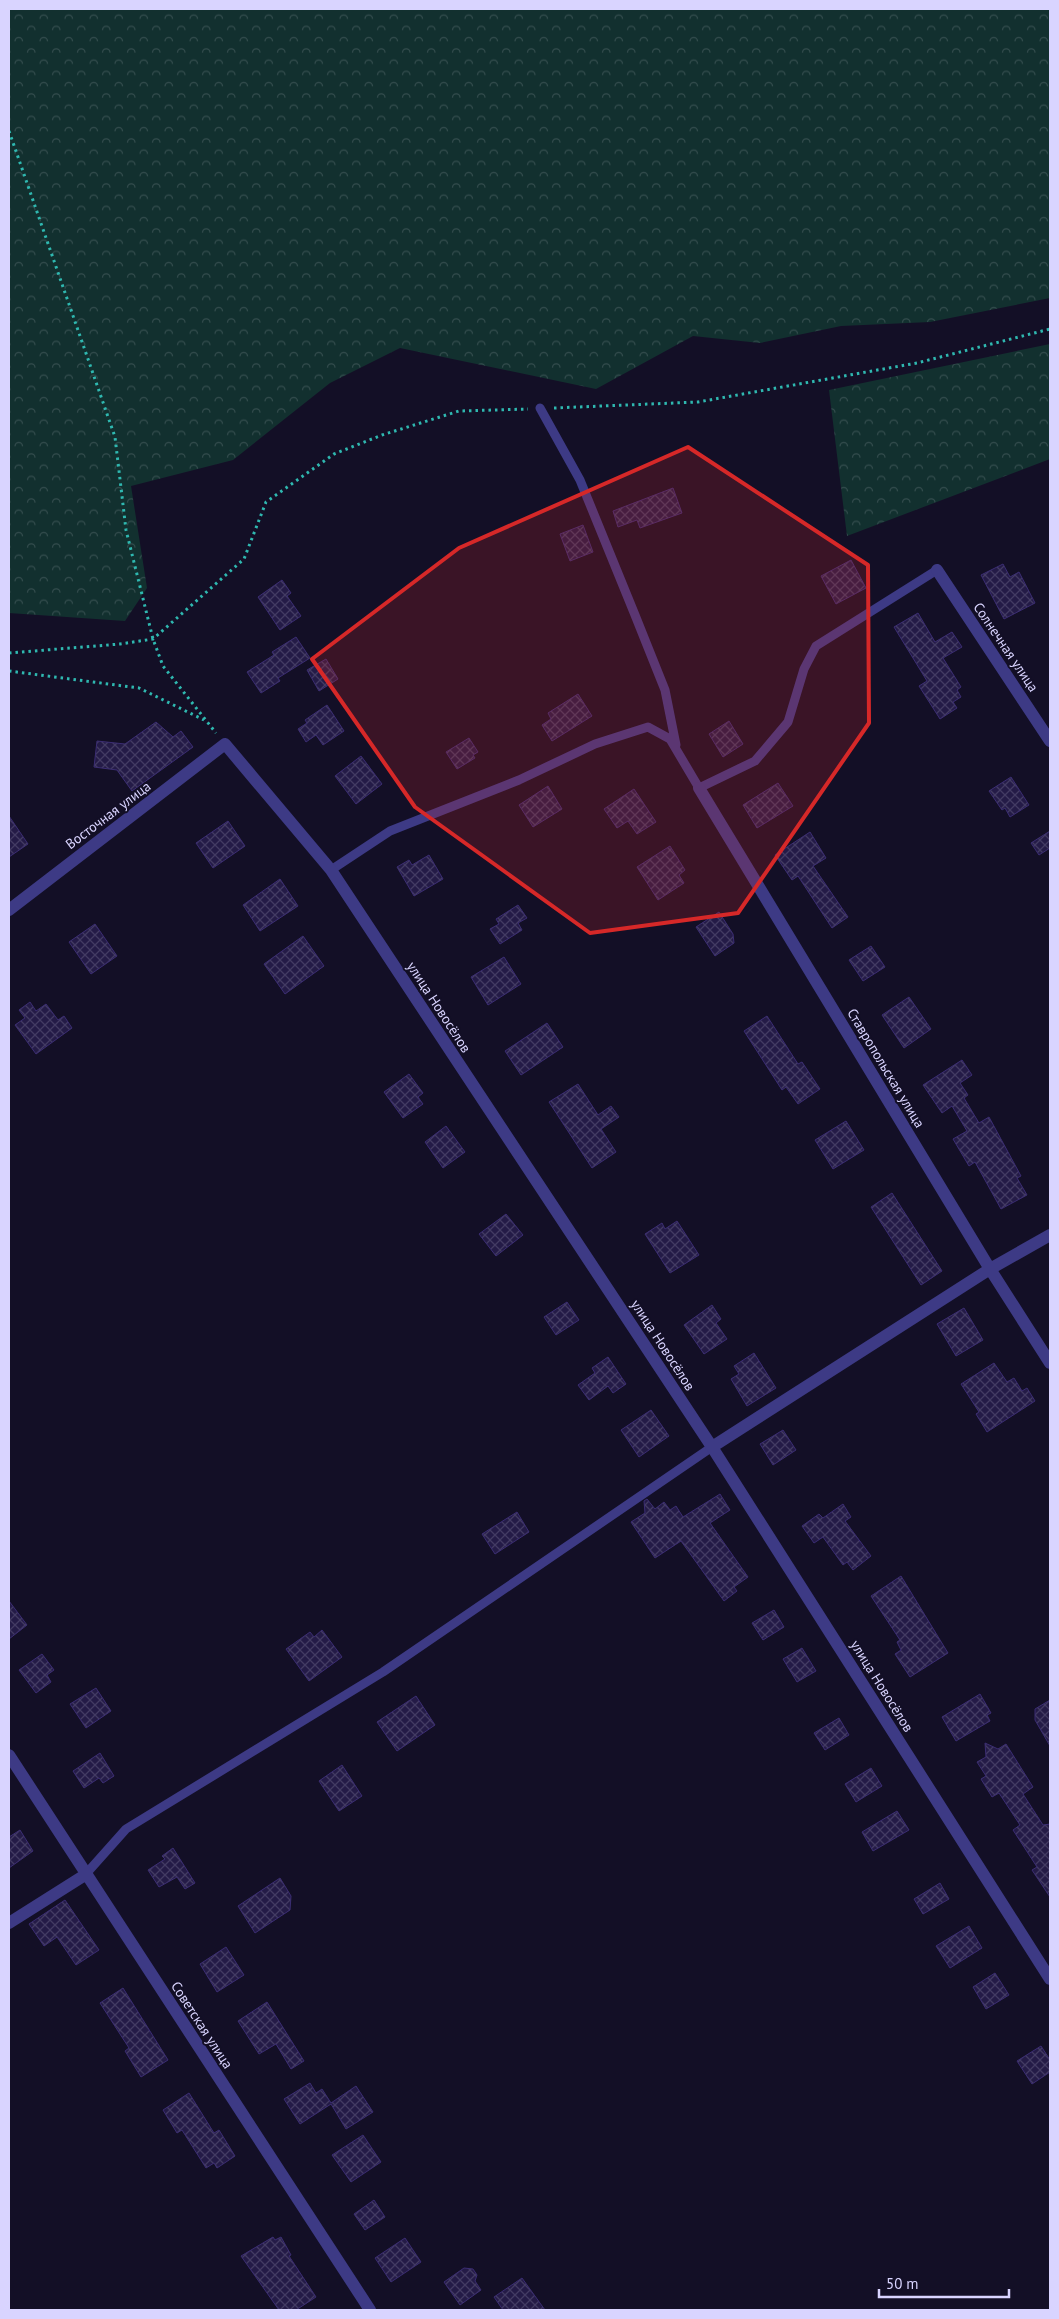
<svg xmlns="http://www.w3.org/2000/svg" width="1059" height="2319" viewBox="0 0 1059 2319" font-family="'PT Sans',sans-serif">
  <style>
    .forest { fill: url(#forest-crowns) }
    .building { fill: url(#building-cross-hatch); stroke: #3b2d73 }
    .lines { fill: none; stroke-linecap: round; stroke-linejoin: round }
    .path { stroke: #2fb8b0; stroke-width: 3; stroke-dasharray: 2.5 4; stroke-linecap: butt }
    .lane { stroke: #3d3a85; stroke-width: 9 }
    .street { stroke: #3d3a85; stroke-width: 12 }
    .marked { fill: #d62828; fill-opacity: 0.2; stroke: #d62828; stroke-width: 4; stroke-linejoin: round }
    .labels { text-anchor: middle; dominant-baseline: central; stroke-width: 4; stroke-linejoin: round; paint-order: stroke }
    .street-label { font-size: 14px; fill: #d9d4ff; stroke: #130f26 }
  </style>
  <defs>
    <pattern id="forest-crowns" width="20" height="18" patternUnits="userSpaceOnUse" patternTransform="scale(1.25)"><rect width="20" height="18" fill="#12302f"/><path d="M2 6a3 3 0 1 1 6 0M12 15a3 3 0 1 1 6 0" fill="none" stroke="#344d4e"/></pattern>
    <pattern id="building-cross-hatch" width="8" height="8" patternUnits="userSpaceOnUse" patternTransform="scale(1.25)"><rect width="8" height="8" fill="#241b47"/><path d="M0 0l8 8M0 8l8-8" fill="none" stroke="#433b63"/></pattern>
  </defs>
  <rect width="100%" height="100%" fill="#130f26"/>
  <path class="forest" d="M9 9H1050V298L930 322 841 326 760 343 693 336 596 389 400 348 330 383 233 460 131 486 147 588 125 621 9 613Z
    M1050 344V459L847 536 829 390Z"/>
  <path class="building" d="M673 488 682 513 640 528 637 520 618 527 613 511Z
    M583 525 593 552 570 561 560 534Z
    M851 560 866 588 836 604 821 576Z
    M1003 564 1010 577 1019 572 1035 603 1004 619 981 575Z
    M282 580 291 593 287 596 301 616 280 630 258 597Z
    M918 613 935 642 952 632 962 647 943 658 961 687 957 690 961 697 953 702 957 708 940 719 919 686 927 681 894 627Z
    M296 637 310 658 278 678 280 681 261 693 247 672 274 655 272 652Z
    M326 659 338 679 319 691 307 670Z
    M578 694 592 716 552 741 542 725 551 719 548 713Z
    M327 705 344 731 323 745 316 735 306 742 298 729 307 723 305 720Z
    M729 721 743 744 723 757 709 734Z
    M156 722 173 737 181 731 193 747 132 791 117 770 94 767 97 741 125 744Z
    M469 738 478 752 473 755 475 758 457 769 446 752Z
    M361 756 382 784 356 804 335 776Z
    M1011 777 1029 805 1010 817 1005 808 1002 810 989 791Z
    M778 783 793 806 757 828 743 805Z
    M548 786 562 809 533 827 519 805Z
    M634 789 656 822 637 834 628 821 617 828 604 809Z
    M9 816 28 844 9 857Z
    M228 821 245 846 213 868 196 843Z
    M1050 831V848L1039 855 1031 843Z
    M810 832 826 858 813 866 848 917 832 928 798 876 792 880 775 855Z
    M670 846 685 870 679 875 684 883 658 900 637 867Z
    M429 855 443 879 414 896 397 867 409 860 412 865Z
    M280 879 298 906 260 931 243 905Z
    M518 905 527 918 518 923 522 930 500 944 490 929 499 924 496 919Z
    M719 912 733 934 734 943 715 956 696 927Z
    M95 924 117 956 91 974 69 942Z
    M303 936 324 966 285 994 264 964Z
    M871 946 885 967 863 981 849 960Z
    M504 957 521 984 488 1005 471 977Z
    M909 997 931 1029 904 1048 882 1015Z
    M30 1002 36 1011 46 1004 58 1020 64 1016 72 1028 36 1054 15 1025 25 1018 19 1010Z
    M767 1016 798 1064 802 1062 820 1089 798 1104 786 1087 782 1090 744 1031Z
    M547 1023 563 1047 521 1075 505 1051Z
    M962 1060 972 1075 960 1083 968 1095 964 1098 979 1123 989 1117 1021 1176 1017 1178 1027 1195 1001 1209 975 1162 969 1166 953 1139 967 1131 952 1106 942 1113 923 1085Z
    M409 1074 423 1093 418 1097 423 1104 403 1118 384 1092Z
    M578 1084 598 1115 611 1106 619 1117 601 1129 616 1152 592 1168 549 1102Z
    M846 1121 864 1150 833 1169 815 1140Z
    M446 1126 465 1152 443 1168 425 1142Z
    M892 1193 942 1271 921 1285 871 1207Z
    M506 1214 523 1235 496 1256 479 1234Z
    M677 1221 699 1255 670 1273 645 1234 662 1223 665 1229Z
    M567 1302 579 1320 556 1335 544 1317Z
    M712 1305 721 1319 716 1323 727 1339 704 1354 684 1325Z
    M964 1308 983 1340 956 1356 937 1324Z
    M754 1353 776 1388 747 1406 731 1379 739 1374 734 1366Z
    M608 1357 626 1384 613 1393 608 1386 589 1400 578 1385 595 1373 592 1368Z
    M994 1363 1007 1382 1014 1378 1022 1391 1027 1388 1035 1401 987 1432 976 1414 979 1412 961 1384Z
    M651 1410 669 1436 639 1457 621 1430Z
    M783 1430 796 1450 773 1465 760 1444Z
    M720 1494 730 1510 710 1523 748 1577 734 1587 737 1591 724 1601 681 1541 655 1558 631 1522 645 1513 644 1501 647 1499 655 1509 664 1502 670 1510 676 1506 683 1517Z
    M843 1504 851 1517 845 1521 871 1556 853 1570 847 1562 843 1565 823 1537 814 1543 802 1526 819 1514 823 1518Z
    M517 1512 529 1532 495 1554 482 1534Z
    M901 1576 948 1653 910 1677 895 1654 901 1650 897 1642 900 1640 871 1596Z
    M9 1601 27 1625 9 1639Z
    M774 1610 784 1627 763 1640 752 1623Z
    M322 1630 342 1657 309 1681 286 1649 310 1632 314 1637Z
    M802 1648 816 1671 797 1682 783 1659Z
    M42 1654 54 1670 47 1675 51 1682 36 1693 19 1670Z
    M96 1688 111 1711 86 1728 70 1704Z
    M980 1694 991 1713 987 1715 990 1721 956 1741 942 1717Z
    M416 1696 435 1725 397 1751 377 1722Z
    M1050 1700V1746L1035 1720V1709Z
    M839 1718 849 1735 825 1750 814 1733Z
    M985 1743 998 1749 1006 1744 1033 1787 1023 1794 1043 1825 1050 1824V1897L1032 1870 1037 1867 1013 1830 1020 1825 999 1793 992 1797 981 1779 986 1776 977 1762 986 1757Z
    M100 1753 114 1776 103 1783 99 1778 84 1788 73 1771Z
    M342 1765 362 1796 339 1811 319 1781Z
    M871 1768 882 1786 856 1802 845 1784Z
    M897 1811 909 1830 873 1851 862 1832Z
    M20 1830 33 1851 9 1868V1837Z
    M173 1848 195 1883 185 1889 177 1877 159 1887 148 1870 165 1859 162 1856Z
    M280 1878 291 1896 290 1910 255 1933 238 1906Z
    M940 1883 949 1899 923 1914 914 1899Z
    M65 1900 99 1950 76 1965 57 1937 44 1946 29 1924Z
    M969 1926 982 1948 950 1968 936 1946Z
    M226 1947 244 1975 217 1992 200 1964Z
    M995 1973 1009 1995 986 2009 973 1987Z
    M123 1988 168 2060 141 2077 125 2051 129 2048 100 2003Z
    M267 2002 304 2061 291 2069 276 2044 259 2054 238 2021Z
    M1041 2046 1050 2060V2072L1032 2084 1017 2061Z
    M310 2083 316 2093 322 2089 331 2103 356 2086 373 2112 346 2129 331 2104 300 2124 284 2099Z
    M189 2093 214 2133 219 2130 235 2156 217 2168 214 2163 206 2168 182 2130 177 2133 163 2110Z
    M363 2135 381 2162 351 2182 332 2155Z
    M374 2200 385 2217 365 2230 354 2214Z
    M273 2237 275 2240 281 2237 291 2255 289 2256 316 2297 296 2310H279L241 2256Z
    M405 2238 421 2262 391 2282 375 2258Z
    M464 2268 473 2269 477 2275 475 2281 481 2290 460 2305 444 2282Z
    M522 2278 545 2310H503L494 2297Z"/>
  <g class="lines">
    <path class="path" d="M9 131 115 437 126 530 153 639 163 666 216 733
      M554 408 698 402 917 363 1050 329
      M9 653 120 644 153 639 244 559 266 502 334 454 382 435 459 411 528 409
      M9 671 139 688 204 720"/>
    <path class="lane" d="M540 408 580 480 635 615 665 690 676 745
      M331 870 390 831 519 780 595 744 648 727 670 739 699 788 755 761 788 722 804 669 816 646 937 570
      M85 1875 126 1829 383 1672 712 1447"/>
    <path class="street" d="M937 570 1050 741
      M699 788 990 1269 1050 1363
      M9 910 225 744 331 870 712 1447 1050 1979
      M712 1447 990 1269 1050 1235
      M9 1755 370 2310
      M9 1923 85 1875"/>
  </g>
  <path class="marked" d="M688 447 868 565 869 723 738 913 590 933 415 807 312 659 459 548Z"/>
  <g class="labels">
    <g class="street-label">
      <text transform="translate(1006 647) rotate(56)">Солнечная улица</text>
      <text transform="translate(108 815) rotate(-37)">Восточная улица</text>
      <text transform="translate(439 1007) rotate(57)">улица Новосёлов</text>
      <text transform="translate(886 1068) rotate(59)">Ставропольская улица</text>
      <text transform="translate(663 1345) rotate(57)">улица Новосёлов</text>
      <text transform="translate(882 1686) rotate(58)">улица Новосёлов</text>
      <text transform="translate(202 2025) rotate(57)">Советская улица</text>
    </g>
  </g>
  <rect width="1059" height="2319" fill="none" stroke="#d9d4ff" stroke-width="20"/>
  <path d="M879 2289v8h130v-8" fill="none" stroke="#d9d4ff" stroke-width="2.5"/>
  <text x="886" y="2289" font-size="15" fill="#d9d4ff" stroke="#130f26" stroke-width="4" paint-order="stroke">50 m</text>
</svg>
